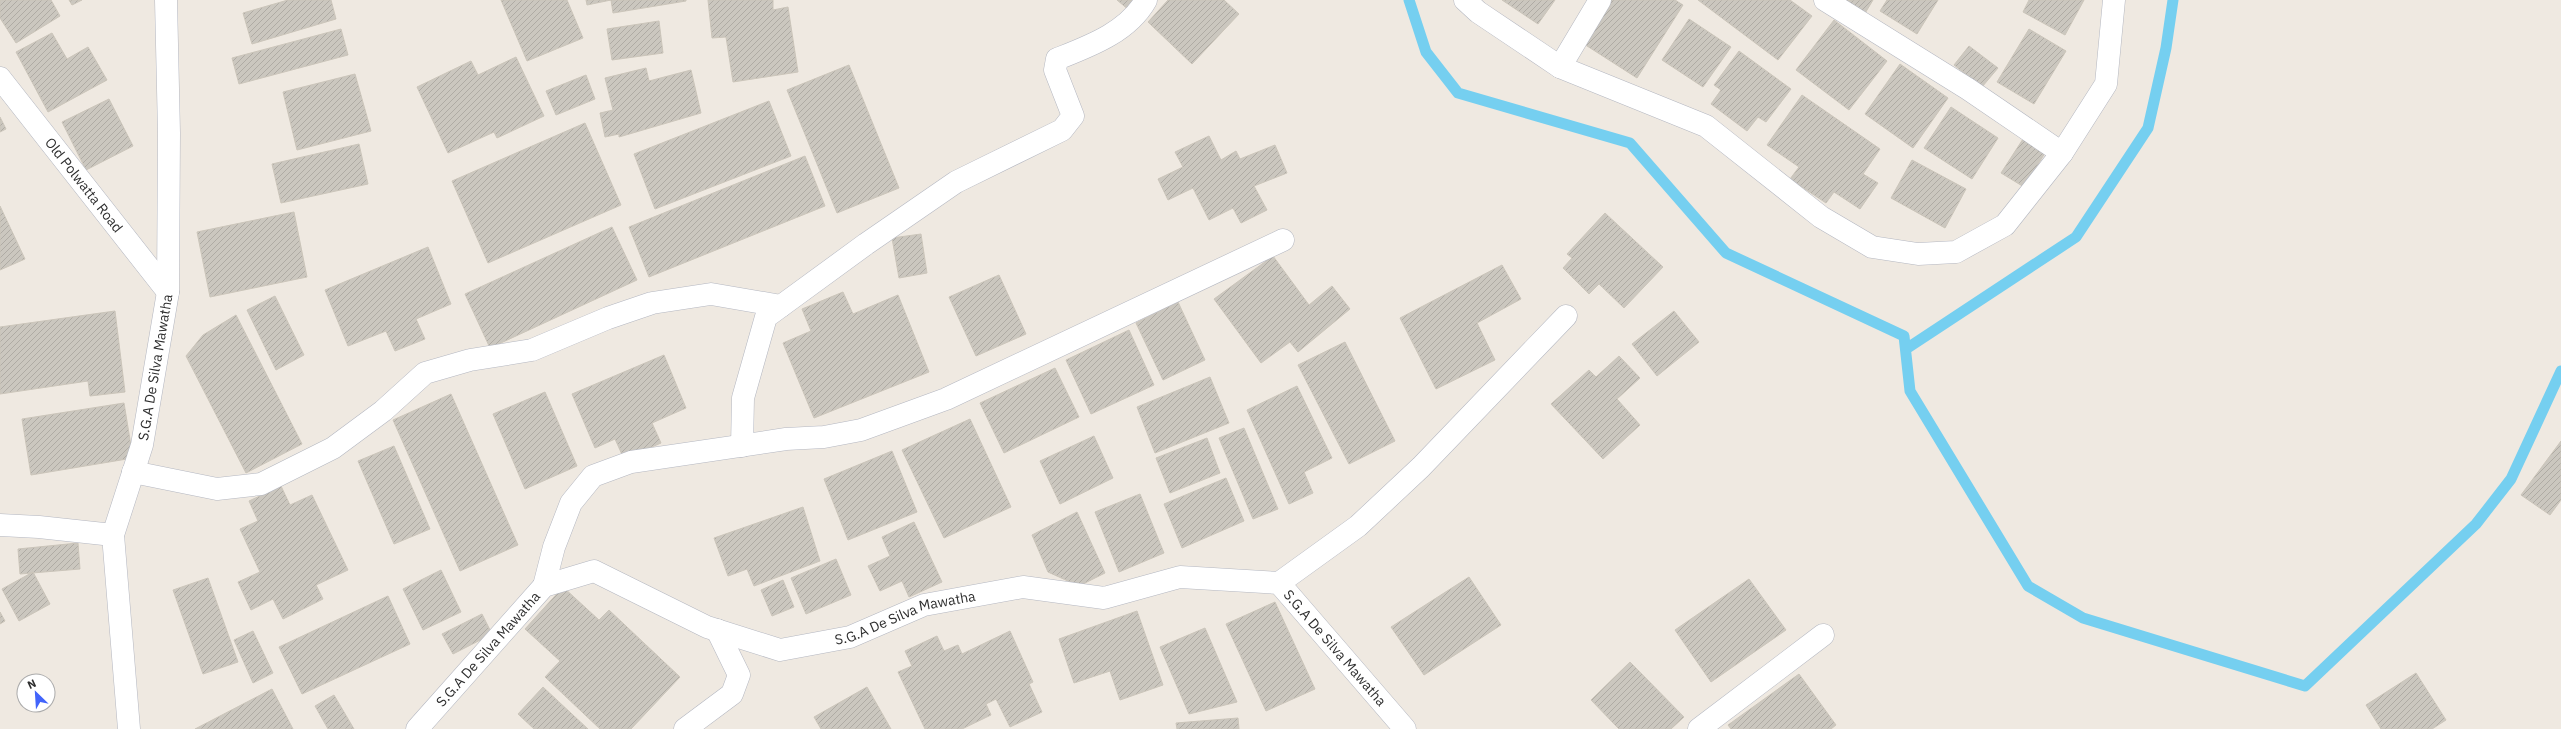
<svg xmlns="http://www.w3.org/2000/svg" width="2561" height="729" viewBox="0 0 2561 729" font-family="'IBM Plex Sans',sans-serif">
  <style>
    .lines { fill: none; stroke-linecap: round; stroke-linejoin: round }
    .stream { stroke: #75cff0; stroke-width: 11 }
    .building { fill: url(#building-hatch); stroke: #cbc5ba }
    .minor-casing { stroke: #b4b7c1; stroke-width: 23 }
    .minor { stroke: #fff; stroke-width: 22 }
    .labels { text-anchor: middle; dominant-baseline: central; stroke-width: 3; stroke-linejoin: round; paint-order: stroke }
    .street-label { font-size: 14px; fill: #2e2e2e; stroke: #fff }
  </style>
  <defs>
    <pattern id="building-hatch" width="6" height="6" patternUnits="userSpaceOnUse"><rect width="6" height="6" fill="#cbc7bf"/><path d="M-1 1l2-2M0 6l6-6M5 7l2-2" fill="none" stroke="#afaba4"/></pattern>
  </defs>
  <rect width="100%" height="100%" fill="#efe9e1"/>
  <g class="lines">
    <path class="stream" d="M1409 0 1426 52 1458 93 1630 143 1726 253 1904 336 1910 391 2028 586 2083 618 2305 686 2476 524 2511 479 2561 371
      M1906 349 2076 237 2148 128 2166 48 2173 0"/>
  </g>
  <path class="building" d="M0 0H51L60 16 16 43 0 18Z
    M69 0H82L72 5Z
    M288 0H331L336 19 252 44 243 13Z
    M501 0H567L583 38 527 61Z
    M586 0H686V1L613 13 611 0 587 5Z
    M708 0H773V10L788 7 798 72 733 82 726 37 712 38Z
    M1117 0H1139L1130 11Z
    M1168 0H1224L1239 14 1192 64 1148 22Z
    M1502 0H1555L1538 24Z
    M1611 0H1675L1683 5 1637 78 1584 44Z
    M1698 0H1790L1812 16 1778 60Z
    M1839 0H1873L1864 15Z
    M1887 0H1938L1917 34 1880 11Z
    M2029 0H2084L2065 35 2023 12Z
    M1689 19 1731 47 1703 87 1662 60Z
    M1834 20 1887 61 1849 110 1796 70Z
    M659 21 663 53 612 60 607 29Z
    M341 29 348 55 239 84 232 58Z
    M2029 29 2066 51 2034 104 1997 82Z
    M52 33 67 59 88 47 107 80 48 112 16 52Z
    M1969 46 1998 68 1982 87 1954 65Z
    M1739 51 1791 89 1766 122 1758 117 1747 131 1711 104 1721 90 1714 85Z
    M516 57 544 116 497 138 494 132 448 153 417 87 471 61 478 75Z
    M1900 64 1948 98 1913 148 1865 114Z
    M849 65 899 188 837 213 787 90Z
    M646 68 649 81 691 70 701 113 619 137V134L605 137 600 113 613 110 605 78Z
    M355 74 371 131 297 150 283 92Z
    M586 75 595 99 556 115 546 91Z
    M1802 95 1880 149 1863 174 1878 183 1860 209 1834 192 1826 203 1790 179 1799 167 1767 145Z
    M109 99 133 146 86 170 62 122Z
    M769 101 791 156 655 209 634 154Z
    M1951 107 1998 138 1972 179 1924 148Z
    M0 117 6 129 0 132Z
    M585 123 621 205 488 263 452 181Z
    M1209 136 1221 160 1236 151 1240 159 1275 145 1287 173 1254 186 1267 210 1241 223 1233 208 1209 220 1193 188 1168 200 1158 179 1183 167 1175 152Z
    M2023 139 2045 153 2024 187 2001 173Z
    M359 144 368 184 281 203 272 164Z
    M805 156 825 206 649 277 629 227Z
    M1912 160 1966 189 1945 228 1891 198Z
    M0 206 25 259 0 270Z
    M294 212 307 277 210 297 197 232Z
    M1605 213 1663 267 1624 308 1599 284 1589 294 1563 268 1572 258 1567 254Z
    M612 227 637 280 490 348 465 294Z
    M921 234 927 273 899 278 892 238Z
    M428 247 451 304 416 319 425 339 395 351 386 331 348 346 325 290Z
    M1273 256 1309 305 1332 286 1350 309 1298 352 1290 342 1261 363 1214 299Z
    M1502 265 1521 299 1477 323 1495 360 1436 389 1400 318Z
    M999 275 1026 334 976 356 949 297Z
    M843 292 853 314 898 295 929 372 814 418 783 343 811 331 802 309Z
    M275 296 304 355 276 370 247 310Z
    M1178 302 1205 360 1163 380 1136 323Z
    M115 311 125 392 90 396 88 381 0 394V327Z
    M1674 311 1699 342 1657 376 1632 344Z
    M236 315 302 444 246 473 186 356 203 335Z
    M1129 330 1154 385 1091 414 1066 360Z
    M1345 342 1395 441 1349 464 1298 365Z
    M664 355 686 408 652 423 661 443 624 459 615 439 595 448 572 394Z
    M1619 356 1640 378 1617 399 1640 425 1603 459 1551 404 1589 370 1596 377Z
    M1055 368 1079 417 1004 453 980 403Z
    M1210 377 1229 423 1155 453 1137 407Z
    M1297 386 1332 458 1304 472 1313 493 1289 504 1247 410Z
    M545 392 577 466 525 489 493 414Z
    M451 394 518 545 460 571 393 420Z
    M124 403 133 458 31 475 22 419Z
    M970 419 1011 507 944 538 902 450Z
    M1244 428 1278 509 1253 519 1219 438Z
    M1094 436 1113 478 1060 504 1040 461Z
    M1207 438 1220 473 1170 493 1156 458Z
    M2561 441V500L2550 515 2521 495Z
    M394 446 430 529 394 544 358 461Z
    M892 451 917 512 848 540 824 479Z
    M1226 478 1244 521 1182 548 1164 504Z
    M281 486 290 505 312 495 348 570 316 585 323 599 283 619 273 599 251 610 238 582 260 572 240 529 258 521 249 501Z
    M1140 494 1164 553 1119 572 1095 512Z
    M803 507 820 561 754 586 747 569 728 576 714 538Z
    M1077 512 1105 573 1079 586 1048 572 1032 535Z
    M914 522 942 582 909 597 902 581 880 591 868 566 890 556 882 537Z
    M78 543 80 569 20 574 18 549Z
    M836 559 851 595 806 614 791 578Z
    M441 570 461 612 423 630 403 589Z
    M33 572 50 604 19 621 2 589Z
    M1469 577 1501 625 1424 675 1391 627Z
    M208 578 238 662 203 674 173 590Z
    M1749 579 1786 630 1711 682 1675 630Z
    M783 580 794 607 772 616 761 590Z
    M563 587 599 620 609 610 680 677 631 729H600L545 677 560 661 525 629Z
    M388 596 410 644 302 694 279 647Z
    M1275 602 1315 689 1266 711 1226 624Z
    M1137 611 1163 685 1120 700 1110 671 1074 683 1059 639Z
    M0 612 5 621 0 624Z
    M482 614 492 634 453 654 442 634Z
    M1205 628 1237 702 1189 714 1160 647Z
    M253 631 273 673 253 683 234 640Z
    M1010 631 1033 682 1029 684 1042 712 1010 727 996 699 986 704 991 715 962 729H925L898 672 912 666 905 651 937 636 944 651 958 645 962 654Z
    M1630 662 1684 717 1671 729H1619L1591 700Z
    M2416 673 2446 720 2432 729H2381L2366 705Z
    M1799 674 1836 725 1831 729H1731L1728 725Z
    M543 687 588 729H534L518 714Z
    M867 687 891 729H821L814 717Z
    M272 689 293 729H195Z
    M334 695 354 729H328L315 706Z
    M1238 718 1239 729H1177L1176 723Z"/>
  <g class="lines">
    <defs>
      <g id="minor">
        <path d="M1465 0 1478 12 1560 67 1706 126 1821 217 1872 247 1918 254 1956 252 2005 225 2062 153 2106 84 2114 0"/>
        <path d="M1825 0 1968 89 2062 153"/>
        <path d="M1560 67 1600 0"/>
        <path id="s1" d="M0 78 168 292"/>
        <path d="M742 446 743 398 766 317 866 244 956 182 1062 130 1073 116 1055 70 1057 59C1090 46 1128 32 1146 0"/>
        <path d="M133 472 217 489 261 484 333 448 383 411 425 373 470 360 532 350 608 318 652 303 711 294 781 306"/>
        <path d="M0 525 39 527 113 535"/>
        <path d="M1279 583 1358 526 1421 467 1566 316"/>
        <path d="M544 586 554 547 571 503 593 476 631 462 786 439 824 437 861 430 946 399 1283 240"/>
        <path id="s2" d="M129 729 113 535 142 445 168 292 169 133 166 0"/>
        <path id="s3" d="M417 729 544 586 594 571 707 627 780 650 850 637 924 605 1023 587 1104 598 1180 577 1279 583 1405 729"/>
        <path d="M685 729 732 694 739 675 717 630"/>
        <path d="M1699 729 1823 635"/>
      </g>
    </defs>
    <use href="#minor" class="minor-casing"/>
    <use href="#minor" class="minor"/>
  </g>
  <g class="labels">
    <g class="street-label">
      <text stroke="none"><textPath href="#s1" startOffset="136">Old Polwatta Road</textPath></text>
      <text stroke="none"><textPath href="#s2" startOffset="368">S.G.A De Silva Mawatha</textPath></text>
      <text stroke="none"><textPath href="#s3" startOffset="576">S.G.A De Silva Mawatha</textPath></text>
      <text stroke="none"><textPath href="#s3" startOffset="1044">S.G.A De Silva Mawatha</textPath></text>
      <text stroke="none"><textPath href="#s3" startOffset="107">S.G.A De Silva Mawatha</textPath></text>
    </g>
  </g>
  <g transform="translate(36 693) rotate(335)"><circle r="19" fill="#ffffff" stroke="#ababab"/>
  <path d="M0-3L7 15L0 10L-7 15Z" fill="#4264fb"/>
  <text y="-6" font-size="11" font-weight="bold" text-anchor="middle" fill="#2e2e2e">N</text>
  </g>
</svg>
